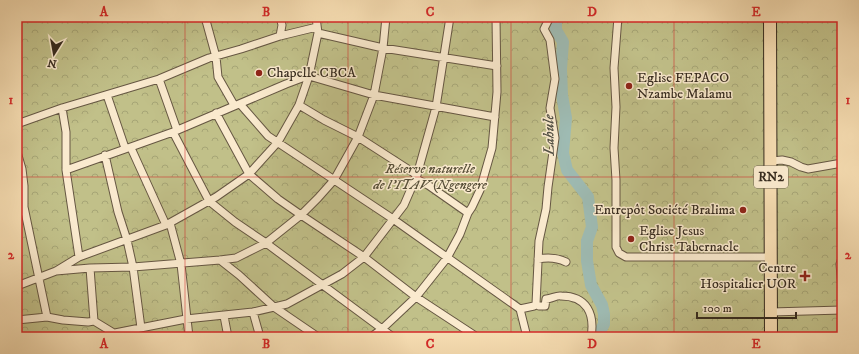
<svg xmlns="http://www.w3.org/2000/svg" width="859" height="354" viewBox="0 0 859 354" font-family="'IM FELL DW Pica',serif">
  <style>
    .forest { fill: url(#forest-crowns); stroke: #7b7554 }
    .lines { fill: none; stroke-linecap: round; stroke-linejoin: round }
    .river { stroke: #9ebbb3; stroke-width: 12 }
    .street-casing { stroke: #665743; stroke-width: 9 }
    .highway-casing { stroke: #352a1e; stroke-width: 14 }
    .street { stroke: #faeace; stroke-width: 7 }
    .highway { stroke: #f7deb3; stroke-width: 12 }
    .grid { fill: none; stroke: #d62828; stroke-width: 1; stroke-opacity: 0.55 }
    .poi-dot { fill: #8f2418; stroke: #faeace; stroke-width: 1.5 }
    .labels { text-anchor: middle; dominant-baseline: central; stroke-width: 3; stroke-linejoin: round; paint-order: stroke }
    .shield { fill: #faeace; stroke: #706453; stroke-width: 1 }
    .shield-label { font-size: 13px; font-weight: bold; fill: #352a1e }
    .poi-label { font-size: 14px; fill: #352a1e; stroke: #faeace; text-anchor: start }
    .park-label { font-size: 14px; font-style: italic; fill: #585039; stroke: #faeace }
    .water-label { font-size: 15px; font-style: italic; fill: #4f4e43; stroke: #faeace }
    .neatline { fill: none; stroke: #d62828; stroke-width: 1.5 }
    .grid-label { font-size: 13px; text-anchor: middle; font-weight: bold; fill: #d62828 }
  </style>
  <defs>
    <pattern id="forest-crowns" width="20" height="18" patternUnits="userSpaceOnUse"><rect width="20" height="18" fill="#c1c089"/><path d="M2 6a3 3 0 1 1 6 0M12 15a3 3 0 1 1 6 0" fill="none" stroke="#a6a576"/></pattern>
  </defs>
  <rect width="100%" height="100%" fill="#f7deb3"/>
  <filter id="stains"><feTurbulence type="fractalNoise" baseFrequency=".005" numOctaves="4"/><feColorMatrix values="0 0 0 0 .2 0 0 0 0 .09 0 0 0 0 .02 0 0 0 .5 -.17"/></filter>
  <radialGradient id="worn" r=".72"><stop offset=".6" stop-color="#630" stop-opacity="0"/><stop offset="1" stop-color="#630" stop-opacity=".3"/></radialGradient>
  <path class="forest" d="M17 17H842V337H17Z"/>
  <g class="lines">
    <path class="river" d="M558 17 556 22V30L563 42 561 69 562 95 566 118 563 153 567 170 588 197 592 227 587 241V261L591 285 602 305 604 314V324L597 337"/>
    <defs>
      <path id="street" d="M205 17 216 57 218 77 234 105
        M618 17 614 68 616 107 614 148 616 180V247L619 253 626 257H771
        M318 33 383 48 497 66
        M280 36 282 25 280 17
        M159 79 177 130
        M107 95 125 148
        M240 104 268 136 393 219 520 309 527 337
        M299 105 324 120 358 137 417 175
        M62 108 66 132V170L79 257
        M216 113 249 174 278 199 301 215 364 257 416 297 477 337
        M17 124 62 108 159 79 209 58 241 49 280 36 317 27
        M173 132 209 201 235 222 266 243 393 337
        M131 148 166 225
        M17 152 22 169 24 186V207L47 317
        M105 155 118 212 127 240 133 267 141 328
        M771 161 782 160 791 162 801 167 808 169 842 163
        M66 170 173 132 286 84 302 78 309 76 374 95 495 117
        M416 179 428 185 468 213
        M170 223 181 264 189 337
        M842 258 840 264 842 289
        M538 259C548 257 556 257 566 262
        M220 260 239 275 274 307 318 337
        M90 268 94 321
        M56 271 90 268 133 267 220 260 236 258 266 243 301 215 318 198 334 180 348 155 358 137 374 95 383 48 386 17
        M17 286 56 271 79 257 166 225 216 197 249 174 278 142 299 105 309 76 318 33 316 17
        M536 304 539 241 546 209 548 187 555 138 550 108 555 79 550 40 544 29 550 17
        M520 309 534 306 536 304 539 306H545L546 299C552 299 556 295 561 296 587 296 595 314 591 337
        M253 312 260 337
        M771 312 842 310
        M224 316 228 337
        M17 320 47 317 63 320 88 322 94 321 117 335
        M115 333 186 319 253 312 287 304 342 274 364 257 404 205 417 175 436 107 450 17
        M371 337 382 329 416 297 447 258 460 234 468 213 472 207 480 190 492 148 497 92 496 17"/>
      <path id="highway" d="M770 17 771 337"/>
    </defs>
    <use href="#street" class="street-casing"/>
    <use href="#highway" class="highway-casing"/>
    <use href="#street" class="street"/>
    <use href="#highway" class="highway"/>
  </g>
  <path class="grid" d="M185 17V337M348 17V337M511 17V337M674 17V337M17 177H842"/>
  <g class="poi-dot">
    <circle cx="259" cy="73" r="4"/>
    <circle cx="629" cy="86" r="4"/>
    <circle cx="743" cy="210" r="4"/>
    <circle cx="631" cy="239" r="4"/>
    <path d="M803 270h4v4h4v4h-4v4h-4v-4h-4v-4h4z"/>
  </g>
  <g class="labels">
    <rect class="shield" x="754" y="166" width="34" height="22" rx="3"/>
    <g class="shield-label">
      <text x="771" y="177">RN2</text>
    </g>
    <g class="poi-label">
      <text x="267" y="73">Chapelle CBCA</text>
      <text x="637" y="78">Eglise FEPACO<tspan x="637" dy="16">Nzambe Malamu</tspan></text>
      <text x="735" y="210" text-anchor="end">Entrepôt Société Bralima</text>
      <text x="639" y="231">Eglise Jesus<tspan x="639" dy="16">Christ Tabernacle</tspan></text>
      <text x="796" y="268" text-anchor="end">Centre<tspan x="796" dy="16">Hospitalier UOR</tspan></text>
    </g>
    <g class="park-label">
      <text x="430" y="169">Réserve naturelle<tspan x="430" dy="16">de l'ITAV (Ngengere</tspan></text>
    </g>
    <g class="water-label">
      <text transform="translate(549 135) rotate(-91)">Lahule</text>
    </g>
  </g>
  <rect width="859" height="354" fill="none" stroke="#f7deb3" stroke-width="44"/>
  <g transform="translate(54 54) rotate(191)" stroke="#faeace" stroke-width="3" paint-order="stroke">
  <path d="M0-3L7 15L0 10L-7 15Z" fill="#352a1e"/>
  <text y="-6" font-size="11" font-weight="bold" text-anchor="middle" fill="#352a1e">N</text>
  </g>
  <path d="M697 312v6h99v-6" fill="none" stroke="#352a1e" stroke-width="2"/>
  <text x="703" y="312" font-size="12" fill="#352a1e" stroke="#faeace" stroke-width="3" paint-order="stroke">100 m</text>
  <rect x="22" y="22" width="815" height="310" class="neatline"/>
  <g class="grid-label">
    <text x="104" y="16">A</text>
    <text x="266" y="16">B</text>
    <text x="430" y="16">C</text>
    <text x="592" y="16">D</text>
    <text x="756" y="16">E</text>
    <text x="11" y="104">1</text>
    <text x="848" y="104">1</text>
    <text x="11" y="259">2</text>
    <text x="848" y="259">2</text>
    <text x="104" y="348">A</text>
    <text x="266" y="348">B</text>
    <text x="430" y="348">C</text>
    <text x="592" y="348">D</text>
    <text x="756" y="348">E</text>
  </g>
  <rect width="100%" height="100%" filter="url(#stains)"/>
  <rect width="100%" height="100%" fill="url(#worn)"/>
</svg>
